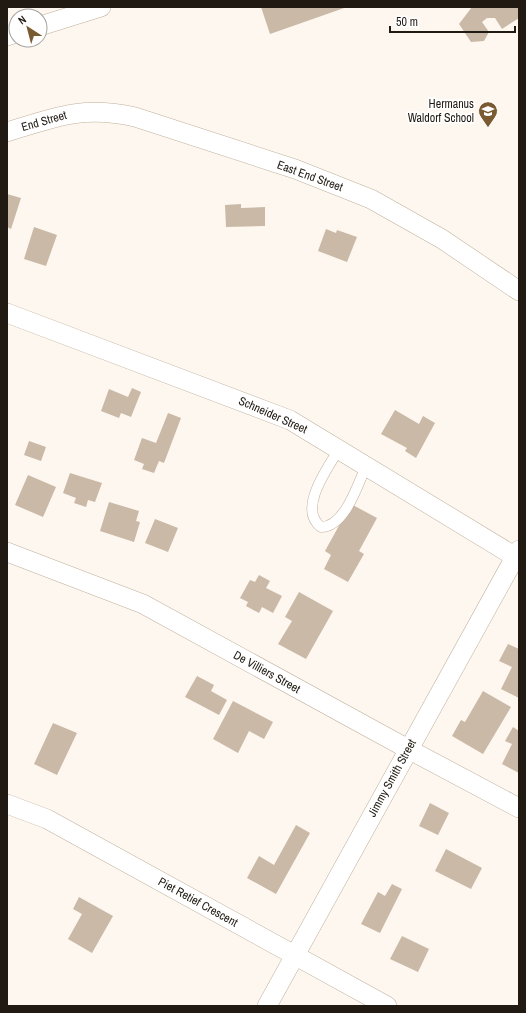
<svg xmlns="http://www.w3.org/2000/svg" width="526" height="1013" viewBox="0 0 526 1013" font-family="'Archivo Narrow',sans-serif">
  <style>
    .building { fill: #c9b9a6 }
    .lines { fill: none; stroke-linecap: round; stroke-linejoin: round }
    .lane-casing { stroke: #c0b09d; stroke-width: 11 }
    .street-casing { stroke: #c0b09d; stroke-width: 20 }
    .lane { stroke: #fff; stroke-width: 10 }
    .street { stroke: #fff; stroke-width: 19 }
    .labels { text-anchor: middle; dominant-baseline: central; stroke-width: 3.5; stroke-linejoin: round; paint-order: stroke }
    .poi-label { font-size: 12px; fill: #201a13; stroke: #fff; text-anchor: end }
    .street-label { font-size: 12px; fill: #201a13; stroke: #fff }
  </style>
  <rect width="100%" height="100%" fill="#fef7ef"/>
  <path class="building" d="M261 7H347L270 34Z
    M472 7H517L519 10V18L502 29 495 18H487L482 22 489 32 484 41 471 42 459 24Z
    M7 194 21 198 11 229 7 227Z
    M241 204V208L265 207V226L226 227 225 205Z
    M34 227 57 235 46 266 24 259Z
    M326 229 336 233 337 230 357 237 347 262 318 251Z
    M132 388 141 392 131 417 121 413 119 418 101 411 109 389 128 397Z
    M395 410 419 424 423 416 435 423 416 458 405 451 407 448 381 434Z
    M168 413 181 418 164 463 159 461 154 473 142 469 144 464 134 460 142 438 156 443Z
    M29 441 46 447 41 461 24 455Z
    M70 473 102 483 95 502 88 500 86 507 74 503 76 498 63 493Z
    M28 475 56 487 43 517 15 505Z
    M109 502 139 511 136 521 140 522 134 542 100 531Z
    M351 504 377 518 359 551 364 554 348 582 324 569 331 555 325 551Z
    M155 519 178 528 168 552 145 543Z
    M259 575 270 581 266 588 282 596 273 613 262 607 259 613 246 606 248 602 240 598 250 580 255 582Z
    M299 592 333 611 306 659 278 644 292 621 285 617Z
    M508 644 519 649V698L501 689 512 667 499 661Z
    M197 676 214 685 211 691 227 700 219 715 185 697Z
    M483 691 511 707 483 754 452 736 461 720 465 722Z
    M233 701 273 722 264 739 249 731 238 753 213 739Z
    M53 723 77 733 57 775 34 764Z
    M513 727 519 731V773L502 764 512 744 505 741Z
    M430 803 449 813 438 835 419 826Z
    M296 825 310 833 276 894 247 878 259 856 274 865Z
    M446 849 482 868 471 889 435 871Z
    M392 884 402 889 380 933 361 924 378 892 385 896Z
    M79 897 113 916 92 953 68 939 82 914 73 909Z
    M402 936 429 949 418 972 390 959Z"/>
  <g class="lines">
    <defs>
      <path id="lane" d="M339 449C328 468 297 509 321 527 345 527 358 484 366 466"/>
      <path id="street" d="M40 26 101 7
        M7 36 16 33
        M7 132C55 117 84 105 135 117L295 169 371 199 442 239 519 291
        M7 313 290 420 519 559
        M7 552 143 604 408 749 519 808
        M7 804 47 819 387 1006
        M267 1006 519 550"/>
    </defs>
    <use href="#lane" class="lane-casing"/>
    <use href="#street" class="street-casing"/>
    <use href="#lane" class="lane"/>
    <use href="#street" class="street"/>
  </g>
  <defs>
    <symbol id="school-pin" viewBox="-11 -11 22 30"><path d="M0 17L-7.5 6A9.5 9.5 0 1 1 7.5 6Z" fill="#7a5a30" stroke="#fff"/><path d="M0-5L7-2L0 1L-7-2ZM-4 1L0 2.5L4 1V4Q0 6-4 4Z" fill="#fff"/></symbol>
  </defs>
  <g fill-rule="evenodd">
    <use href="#school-pin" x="477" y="100" width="22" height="30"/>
  </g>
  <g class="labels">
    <g class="poi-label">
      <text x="474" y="104">Hermanus<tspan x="474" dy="14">Waldorf School</tspan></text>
    </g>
    <g class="street-label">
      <text transform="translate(44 121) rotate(-16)">End Street</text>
      <text transform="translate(310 176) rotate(20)">East End Street</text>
      <text transform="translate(273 415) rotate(24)">Schneider Street</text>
      <text transform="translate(267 672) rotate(29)">De Villiers Street</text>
      <text transform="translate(392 778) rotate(-61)">Jimmy Smith Street</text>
      <text transform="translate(198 902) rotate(29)">Piet Retief Crescent</text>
    </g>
  </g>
  <rect width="526" height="1013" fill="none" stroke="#201a13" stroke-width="16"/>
  <g transform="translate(28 28) rotate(324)"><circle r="19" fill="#ffffff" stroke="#a6a3a1"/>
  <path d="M0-3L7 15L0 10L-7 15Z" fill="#7a5a30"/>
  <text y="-6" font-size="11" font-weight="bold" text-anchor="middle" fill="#201a13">N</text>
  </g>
  <path d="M390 26v6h125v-6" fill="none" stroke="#201a13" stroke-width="2"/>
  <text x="396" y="26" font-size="12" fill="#201a13" stroke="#ffffff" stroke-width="3" paint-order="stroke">50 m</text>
</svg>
